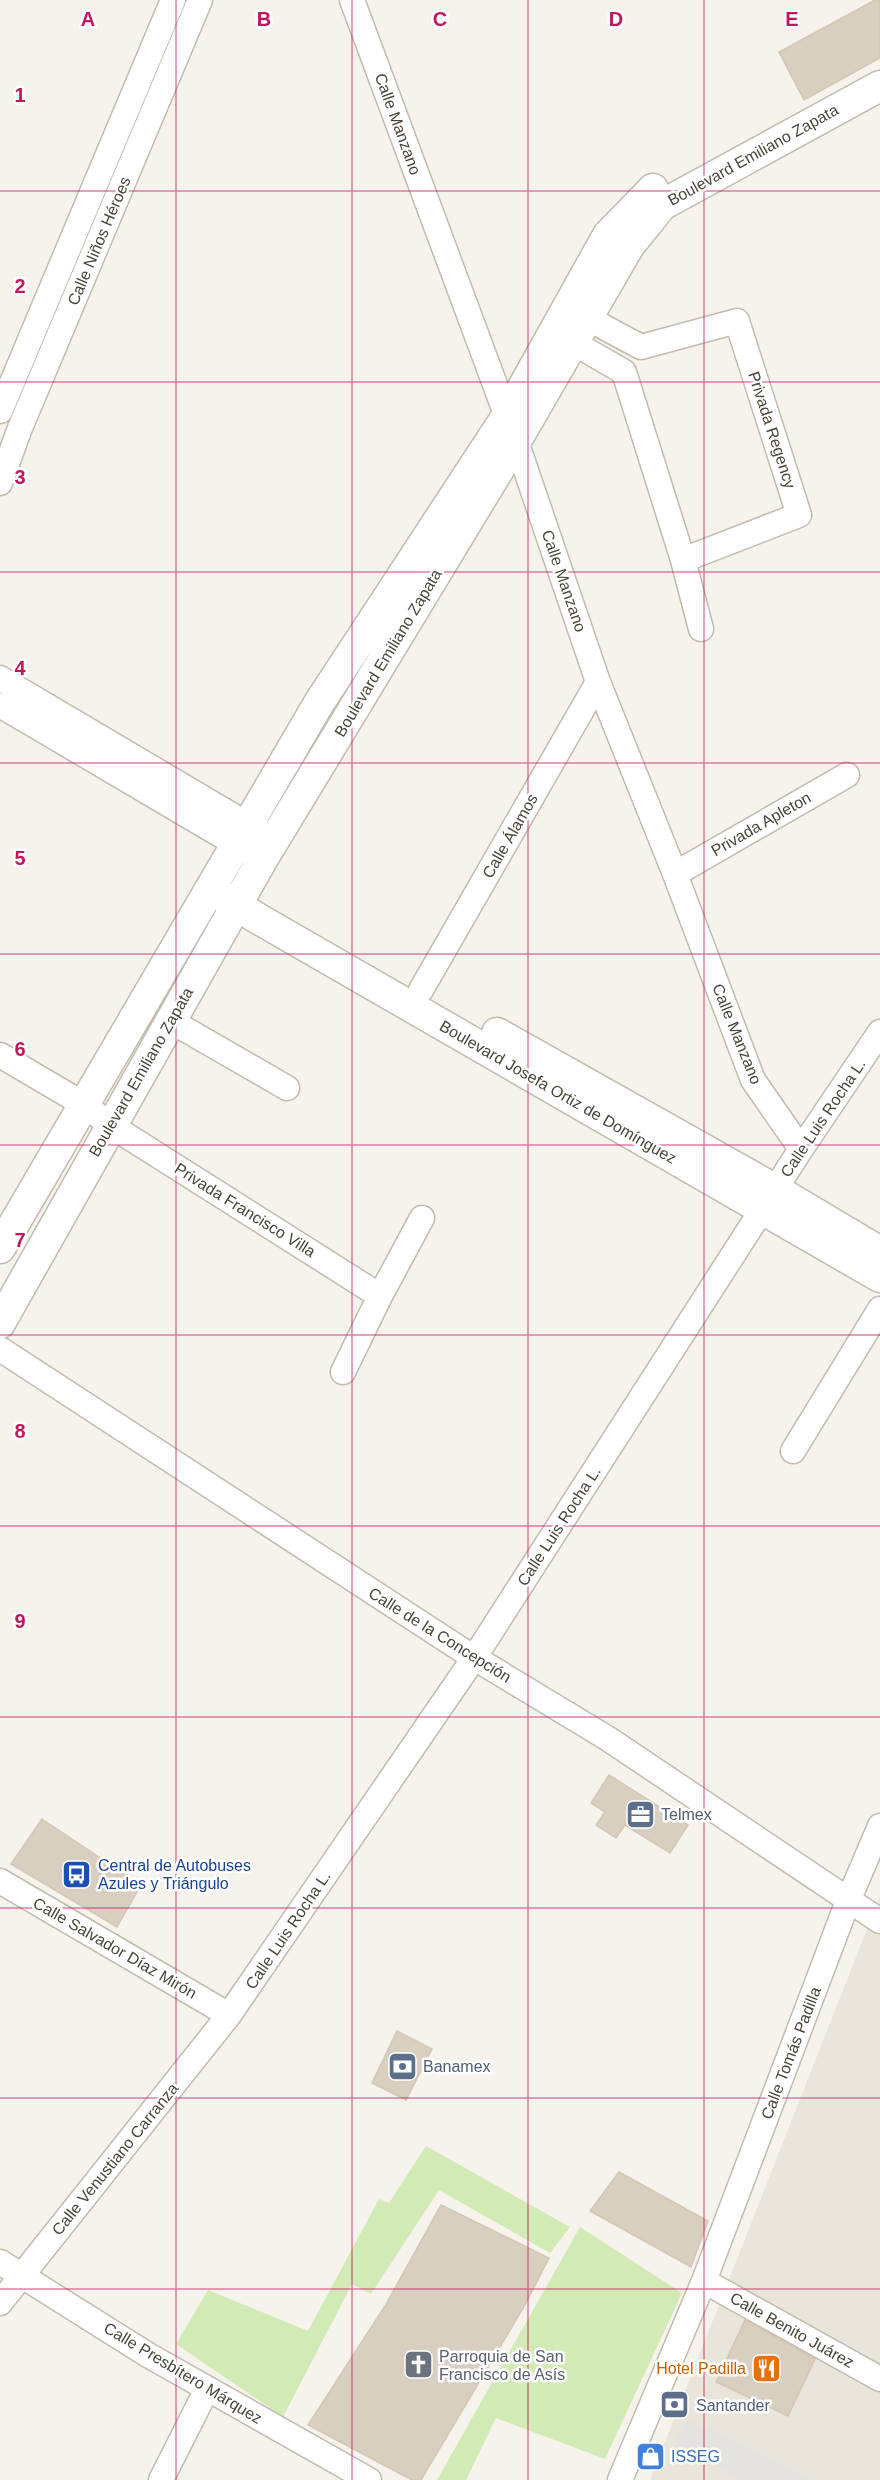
<svg xmlns="http://www.w3.org/2000/svg" width="880" height="2480" viewBox="0 0 880 2480" font-family="Helvetica,sans-serif">
  <style>
    .residential { fill: #eae5da }
    .green { fill: #d2eab5 }
    .parking { fill: #e5e3e0 }
    .building { fill: #d8cfc1; stroke: #d3c7b4; stroke-width: 1.5 }
    .lines { fill: none; stroke-linecap: round; stroke-linejoin: round }
    .minor-casing { stroke: #c2bbae; stroke-width: 27 }
    .tertiary-casing { stroke: #c2bbae; stroke-width: 33 }
    .minor { stroke: #fff; stroke-width: 24 }
    .tertiary { stroke: #fff; stroke-width: 30 }
    .grid { fill: none; stroke: #c2185b; stroke-width: 1.5; stroke-opacity: 0.55 }
    .labels { text-anchor: middle; dominant-baseline: central; stroke-width: 5; stroke-linejoin: round; paint-order: stroke }
    .street-label { font-size: 16px; fill: #4b4439; stroke: #fff }
    .service-label { font-size: 16px; fill: #4e5e75; stroke: #fff; text-anchor: start }
    .transit-label { font-size: 16px; fill: #164399; stroke: #fff; text-anchor: start }
    .worship-label { font-size: 16px; fill: #5b616d; stroke: #fff; text-anchor: start }
    .food-label { font-size: 16px; fill: #c56008; stroke: #fff; text-anchor: end }
    .shop-label { font-size: 16px; fill: #366cbe; stroke: #fff; text-anchor: start }
    .grid-label { font-size: 20px; text-anchor: middle; font-weight: bold; fill: #c2185b; stroke: #fff; stroke-width: 5; stroke-linejoin: round; paint-order: stroke }
  </style>
  <rect width="100%" height="100%" fill="#f6f3ec"/>
  <path class="residential" d="M880 1896V2480H650Z"/>
  <path class="green" d="M426 2146 570 2227 550 2253 439 2190 371 2294 352 2284 283 2417 176 2344 208 2290 308 2331 379 2199 389 2203Z
    M580 2227 682 2293 605 2459 496 2418 466 2480H437Z"/>
  <path class="parking" d="M686 2419 814 2480H742L674 2444Z"/>
  <path class="building" d="M875 0H880V58L804 100 779 52Z
    M609 1775 688 1825 670 1853 625 1825 616 1838 596 1825 605 1812 591 1803Z
    M42 1819 141 1885 117 1927 11 1864Z
    M397 2031 432 2049 406 2100 372 2083Z
    M619 2172 708 2221 691 2267 590 2211Z
    M441 2205 549 2258 525 2305 421 2480H412L308 2425 385 2306Z
    M745 2320 815 2359 788 2416 716 2382Z"/>
  <g class="lines">
    <defs>
      <path id="minor" d="M352 0 516 441 598 682 675 874 753 1080 801 1149
        M589 319 641 347 737 321 799 515 683 560
        M574 343 624 372 683 560 701 629
        M0 411 173 0
        M0 483 20 428 200 0
        M0 678 262 833
        M0 705 251 853
        M675 874 847 775
        M421 990 598 682
        M171 1021 287 1088
        M0 1055 85 1105 110 1125 380 1296
        M0 1349 468 1654 607 1738 880 1921
        M343 1372 380 1296 422 1218
        M793 1451 880 1309
        M0 1881 229 2015
        M0 2262 148 2355 369 2480
        M704 2281 880 2379
        M0 2303 229 2015 474 1658 801 1149 880 1032
        M161 2480 207 2389
        M620 2480 704 2281 848 1901 880 1826"/>
      <path id="tertiary" d="M221 895 257 918 880 1277
        M497 1033 776 1190 880 1252
        M0 1248 319 703 507 416 608 235 653 189
        M0 1323 262 860 516 441 629 246 662 205 880 86"/>
    </defs>
    <use href="#minor" class="minor-casing"/>
    <use href="#tertiary" class="tertiary-casing"/>
    <use href="#minor" class="minor"/>
    <use href="#tertiary" class="tertiary"/>
  </g>
  <path class="grid" d="M176 0V2480M352 0V2480M528 0V2480M704 0V2480M0 191H880M0 382H880M0 572H880M0 763H880M0 954H880M0 1145H880M0 1335H880M0 1526H880M0 1717H880M0 1908H880M0 2098H880M0 2289H880"/>
  <defs>
    <symbol id="office-square" viewBox="-11 -11 22 22"><rect x="-9" y="-9" width="18" height="18" rx="4" fill="#5c6f8a" stroke="#fff"/><path d="M-6-3h4V-5.5h4V-3h4V5H-6ZM-1-4.5V-3h2v-1.5ZM-6 0V1H6V0Z" fill="#fff"/></symbol>
    <symbol id="bus-square" viewBox="-11 -11 22 22"><rect x="-9" y="-9" width="18" height="18" rx="4" fill="#1a4fb4" stroke="#fff"/><path d="M-5-6H5V4H4V6H2V4H-2V6H-4V4H-5ZM-3.5-4V0h7V-4ZM-3.5 1.2v1.5H-2V1.2ZM2 1.2v1.5H3.5V1.2Z" fill="#fff"/></symbol>
    <symbol id="bank-square" viewBox="-11 -11 22 22"><rect x="-9" y="-9" width="18" height="18" rx="4" fill="#5c6f8a" stroke="#fff"/><path d="M-6-4H6V4H-6ZM0-2.3a2.3 2.3 0 1 0 0 4.6a2.3 2.3 0 1 0 0-4.6Z" fill="#fff"/></symbol>
    <symbol id="church-square" viewBox="-11 -11 22 22"><rect x="-9" y="-9" width="18" height="18" rx="4" fill="#6b7280" stroke="#fff"/><path d="M-1.2-6h2.4v3.5h3.3v2.4h-3.3V6h-2.4V-.1h-3.3v-2.4h3.3Z" fill="#fff"/></symbol>
    <symbol id="restaurant-square" viewBox="-11 -11 22 22"><rect x="-9" y="-9" width="18" height="18" rx="4" fill="#e8710a" stroke="#fff"/><path d="M-5-6h1v4h1v-4h1v4h1v-4h1v5L-1.5 .5V6h-2V.5L-5-1ZM5-6V6H3V1.5H1.5Q1.5-4 5-6Z" fill="#fff"/></symbol>
    <symbol id="shop-square" viewBox="-11 -11 22 22"><rect x="-9" y="-9" width="18" height="18" rx="4" fill="#3f7fe0" stroke="#fff"/><path d="M-5-2.5h2.3a2.7 3.5 0 0 1 5.4 0H5L5.5 6h-11ZM-1.5-2.5h3a1.5 2.3 0 0 0-3 0Z" fill="#fff"/></symbol>
  </defs>
  <g fill-rule="evenodd">
    <use href="#office-square" x="624" y="1798" width="33" height="33"/>
    <use href="#bus-square" x="60" y="1858" width="33" height="33"/>
    <use href="#bank-square" x="386" y="2050" width="33" height="33"/>
    <use href="#church-square" x="402" y="2348" width="33" height="33"/>
    <use href="#restaurant-square" x="750" y="2352" width="33" height="33"/>
    <use href="#bank-square" x="658" y="2388" width="33" height="33"/>
    <use href="#shop-square" x="634" y="2440" width="33" height="33"/>
  </g>
  <g class="labels">
    <g class="street-label">
      <text transform="translate(398 124) rotate(70)">Calle Manzano</text>
      <text transform="translate(753 155) rotate(-29)">Boulevard Emiliano Zapata</text>
      <text transform="translate(99 241) rotate(-67)">Calle Niños Héroes</text>
      <text transform="translate(772 430) rotate(72)">Privada Regency</text>
      <text transform="translate(564 581) rotate(71)">Calle Manzano</text>
      <text transform="translate(388 653) rotate(-59)">Boulevard Emiliano Zapata</text>
      <text transform="translate(761 824) rotate(-30)">Privada Apleton</text>
      <text transform="translate(510 836) rotate(-60)">Calle Álamos</text>
      <text transform="translate(737 1034) rotate(68)">Calle Manzano</text>
      <text transform="translate(141 1072) rotate(-60)">Boulevard Emiliano Zapata</text>
      <text transform="translate(558 1092) rotate(30)">Boulevard Josefa Ortiz de Domínguez</text>
      <text transform="translate(823 1118) rotate(-56)">Calle Luis Rocha L.</text>
      <text transform="translate(245 1210) rotate(32)">Privada Francisco Villa</text>
      <text transform="translate(559 1526) rotate(-57)">Calle Luis Rocha L.</text>
      <text transform="translate(440 1635) rotate(32)">Calle de la Concepción</text>
      <text transform="translate(288 1930) rotate(-56)">Calle Luis Rocha L.</text>
      <text transform="translate(115 1948) rotate(30)">Calle Salvador Díaz Mirón</text>
      <text transform="translate(791 2053) rotate(-69)">Calle Tomás Padilla</text>
      <text transform="translate(115 2159) rotate(-51)">Calle Venustiano Carranza</text>
      <text transform="translate(792 2330) rotate(29)">Calle Benito Juárez</text>
      <text transform="translate(183 2373) rotate(31)">Calle Presbítero Márquez</text>
    </g>
    <g class="service-label">
      <text x="661" y="1814">Telmex</text>
      <text x="423" y="2066">Banamex</text>
      <text x="696" y="2405">Santander</text>
    </g>
    <g class="transit-label">
      <text x="98" y="1865">Central de Autobuses<tspan x="98" dy="18">Azules y Triángulo</tspan></text>
    </g>
    <g class="worship-label">
      <text x="439" y="2356">Parroquia de San<tspan x="439" dy="18">Francisco de Asís</tspan></text>
    </g>
    <g class="food-label">
      <text x="746" y="2368">Hotel Padilla</text>
    </g>
    <g class="shop-label">
      <text x="671" y="2456">ISSEG</text>
    </g>
  </g>
  <g class="grid-label">
    <text x="88" y="26">A</text>
    <text x="264" y="26">B</text>
    <text x="440" y="26">C</text>
    <text x="616" y="26">D</text>
    <text x="792" y="26">E</text>
    <text x="20" y="102">1</text>
    <text x="20" y="293">2</text>
    <text x="20" y="484">3</text>
    <text x="20" y="675">4</text>
    <text x="20" y="865">5</text>
    <text x="20" y="1056">6</text>
    <text x="20" y="1247">7</text>
    <text x="20" y="1438">8</text>
    <text x="20" y="1628">9</text>
  </g>
</svg>
